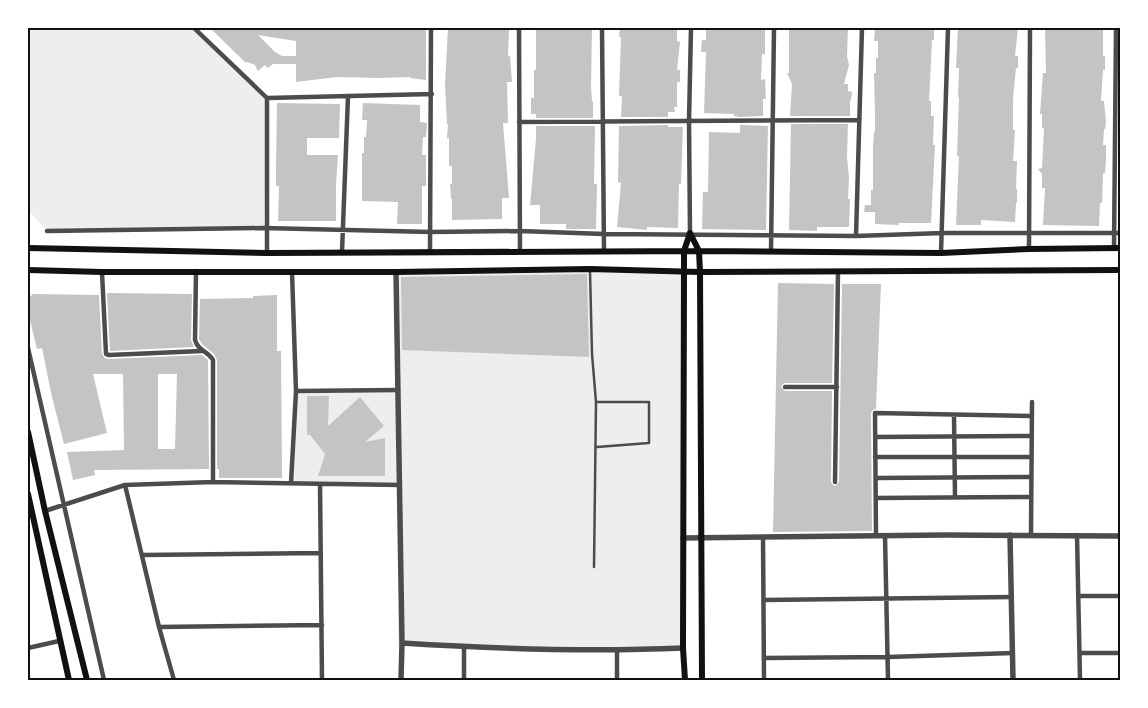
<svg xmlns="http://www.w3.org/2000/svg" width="1148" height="708" viewBox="0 0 1148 708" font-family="'Sofia Sans Condensed',sans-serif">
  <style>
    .green { fill: #eee }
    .building { fill: #c4c4c4; fill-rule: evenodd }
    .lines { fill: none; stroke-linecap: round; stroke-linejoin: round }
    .service { stroke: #4c4c4c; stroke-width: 2.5 }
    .minor { stroke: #4c4c4c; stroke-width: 4.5 }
    .tertiary { stroke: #4c4c4c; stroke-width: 5.5 }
    .secondary { stroke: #111; stroke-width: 6 }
    .neatline { fill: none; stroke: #111; stroke-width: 2 }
  </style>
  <rect width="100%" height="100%" fill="#fff"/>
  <path class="green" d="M28 28H194L267 98 264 228 47 231 28 210Z
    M398 269 683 271 686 647 617 651 464 646H398L399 486 291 484 296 391 399 390Z"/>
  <path class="building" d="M210 28H426V80L410 78V77L380 78 337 77 296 82V64H273L268 68 265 65 258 71 255 65 247 62 246 63ZM258 35 296 41V56H282L275 52Z
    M448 28 509 29 508 56H510L512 82H507L508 123H503L509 198H502V219L452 220V199H451L450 184H452V166H449V138H447L448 124H447L445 84Z
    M536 28H592L591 86 592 101H593V118H536V114H531V98H534V70H536Z
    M620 28H677V41L680 42 677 70H680V82H677V107H674L675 112H668V117H621L622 96H619L621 37H619Z
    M706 28H765V54H762L761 80 765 79 766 99H763V116L740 117 734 116V114L704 113 706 52H701L702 40H706Z
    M789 28H848L847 56 849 65 844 84H848V91L852 92 851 100H850V116H790L792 84 787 73H789Z
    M875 28H934V40H932L929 101H931V116H934L933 145H935L931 223H899V225L875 224V212H864L865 205H871V190H873V146L874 132H875V114L874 73H876V58H878V41H874Z
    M958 28H1018L1015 56H1018V68H1016L1013 99V130H1015L1013 161H1017L1016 189H1017V203H1016L1015 222 981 220V225H956L959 156H957L959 97H958L959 68H956Z
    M1045 28H1103V56H1105V70H1103L1101 101H1104L1106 122 1105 129H1104L1103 145H1106V159L1105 173H1103L1102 203H1100L1099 226 1043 225 1045 188H1042V174L1038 169 1042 168 1044 128H1042V114H1040L1043 73H1046Z
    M277 103 340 104 339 138H307V155H338L336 185V221H278L279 186H276V168Z
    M363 103 420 105V122L427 123 426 137H423L422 155H426V186H422V224H397L398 202 362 201V153H364V137H366L367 120H362Z
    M791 124H848L847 157 849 178 848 199H850L849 227H817V231L789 230Z
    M668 125V127H683L681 184H679L678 228 647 227V230L617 227 621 183 618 182 619 126Z
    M740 125 768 126 766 230 702 229 703 192H708L709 132 740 133Z
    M536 126H595L594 184H597L596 229H566V224H540V205H530L536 139Z
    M587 274 589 357 402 350 401 277Z
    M778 283 834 284 832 383H785L782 385 781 387 785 391H832L831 482 833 485 835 486 839 482 842 284H881L876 409 873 410 871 413 872 531 773 532Z
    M107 293 192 294 191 340 194 347 110 351Z
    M33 294 99 295 102 354 105 358 109 359 202 355 208 360 209 469 94 470 95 475 73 480 67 452 124 450 123 374H93L107 433 64 444 52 397 42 348 37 349 28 312V298ZM158 374H177L175 449H158Z
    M277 295V351H281L282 478H219V469H217V360L214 354 202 344 199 339 200 299 253 298V296Z
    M307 396H329L328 426 360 397 384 426 365 442 385 438V476H318L325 454 310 435H307Z"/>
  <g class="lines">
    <path class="service" d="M590 271 592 354 596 402 594 567
      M596 402H649V443L597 447"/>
    <path class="minor" d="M194 28 267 98V253
      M519 28 520 251
      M602 28 604 251
      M267 98 432 94
      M519 122 859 120
      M47 231 264 228 431 232 520 231 604 234 856 236 943 233H1120
      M690 233 689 121 691 28
      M856 236 862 28
      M1029 249 1030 28
      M1114 249 1116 28
      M771 251 774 28
      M342 252 348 96
      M430 252 431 28
      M941 253 948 28
      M196 271 195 340C198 351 208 351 213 360V482
      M102 272 106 354 109 355 202 351
      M28 348 104 680
      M785 387H837
      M296 391 398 390
      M954 416 955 497
      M875 437 1031 436
      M875 457H1031
      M876 478 1031 477
      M835 482 838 272
      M291 483 296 391 292 272
      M320 484 322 680
      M125 485 159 627 174 680
      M876 498 1031 497
      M45 511 125 485 213 482 400 485
      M1031 535 1032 402
      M1077 535 1080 680
      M876 536 875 413 1031 416
      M885 536 888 680
      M763 537 764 680
      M143 555 321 553
      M1079 596H1120
      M764 600 1012 597
      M159 627 322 625
      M464 647V680
      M28 648 59 641
      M1080 653H1120
      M764 658 888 657 1013 653
      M617 680V651"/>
    <path class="tertiary" d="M396 272 402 643 401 680
      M1010 535 1013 680
      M683 538 945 535 1120 536
      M402 643C496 649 589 652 683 648"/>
    <path class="secondary" d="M690 233 699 251 700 272 702 680
      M28 248 267 253 699 251 941 253 1029 249 1120 248
      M28 270 102 272H396L590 269 700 272 1120 270
      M28 432 45 511 87 680
      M28 494 69 680
      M685 680 683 648 684 271V251L690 233"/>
  </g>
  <rect width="1148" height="708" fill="none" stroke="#ffffff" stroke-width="58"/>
  <rect x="29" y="29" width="1090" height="650" class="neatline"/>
</svg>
